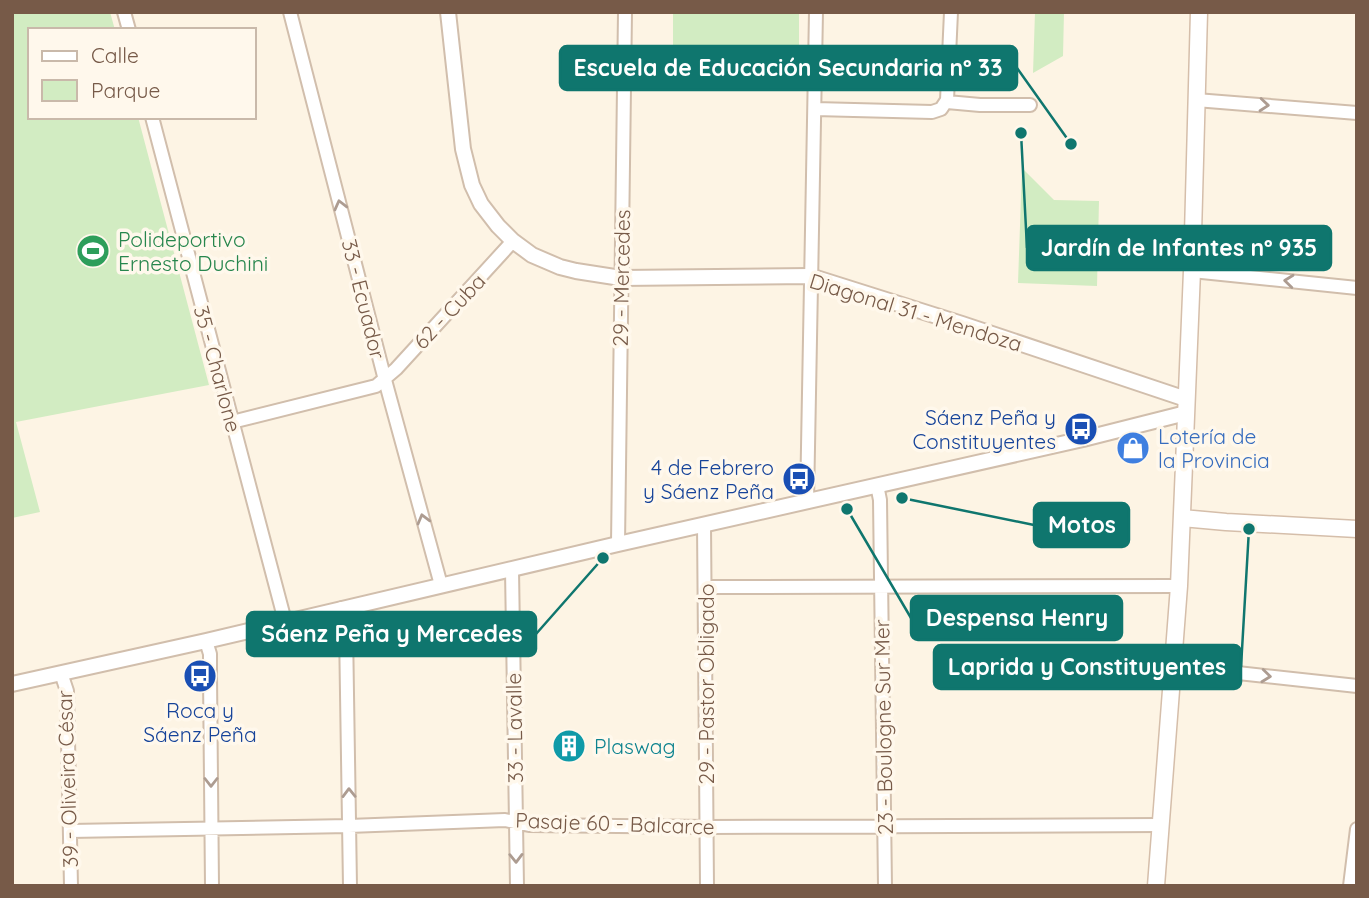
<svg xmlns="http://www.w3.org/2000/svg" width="1369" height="898" viewBox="0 0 1369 898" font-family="Quicksand,sans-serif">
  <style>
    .green { fill: #d2ecc2 }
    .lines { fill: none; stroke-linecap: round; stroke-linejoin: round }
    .minor-casing { stroke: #d1beac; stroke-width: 16 }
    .tertiary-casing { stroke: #d1beac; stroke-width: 18 }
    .secondary-casing { stroke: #d5beaa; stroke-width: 19 }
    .minor { stroke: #fff; stroke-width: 12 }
    .tertiary { stroke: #fff; stroke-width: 14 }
    .secondary { stroke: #fff; stroke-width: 16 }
    .oneway { stroke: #ad9c91 }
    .labels { text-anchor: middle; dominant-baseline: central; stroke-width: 7; stroke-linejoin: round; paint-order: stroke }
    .leisure-label { font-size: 21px; fill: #27864d; stroke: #fff8ec; text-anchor: start }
    .street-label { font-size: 21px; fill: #775a48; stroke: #fff8ec }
    .transit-label { font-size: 21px; fill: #164399; stroke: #fff8ec; text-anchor: end }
    .shop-label { font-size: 21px; fill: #366cbe; stroke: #fff8ec; text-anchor: start }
    .culture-label { font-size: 21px; fill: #0d838f; stroke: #fff8ec; text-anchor: start }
    .leader { fill: none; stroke: #0f766e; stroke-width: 2.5 }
    .callout-dot { fill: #0f766e; stroke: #fff8ec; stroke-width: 2.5 }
    .callout { fill: #0f766e; stroke: #0f766e; stroke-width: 2.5 }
    .callout-label { font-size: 23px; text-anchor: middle; font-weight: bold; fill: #fff }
  </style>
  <rect width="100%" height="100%" fill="#fdf4e4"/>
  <path class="green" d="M12 12H110L115 30H30V117H138L209 385 16 422 40 512 12 518Z
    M673 12H799V77L718 76V49H673Z
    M1035 12H1064L1063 56 1033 73Z
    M1022 168 1054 200 1099 201 1097 286 1018 283Z"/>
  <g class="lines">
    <defs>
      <path id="minor" d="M124 12 129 30
        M290 12 385 380 441 585
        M815 56 950 58
        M1196 100 1357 113
        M947 102 980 105H1030
        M815 109 932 112 941 109 947 100 951 12
        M152 117 285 621
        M1192 271 1357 288
        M232 422 376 386 396 369 513 241
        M877 485 880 500 885 886
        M807 502 816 12
        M704 525 707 886
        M618 544 625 12
        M512 570 517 886
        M705 587 1179 586
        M342 608 346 629 350 886
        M206 641 210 654V675L212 886
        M1174 666 1357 686
        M61 673 67 691 71 886
        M70 831 349 826 505 820 529 825 707 827 1160 825
        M1350 886 1357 829"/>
      <path id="tertiary" d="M448 12 463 149 472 185 481 204 498 226 513 241 532 255 560 267 576 271 621 278 810 276 962 324 1186 399
        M12 684 206 641 618 544 1083 439 1186 413"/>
      <path id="secondary" d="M1182 518 1226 522 1357 529
        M1156 886 1179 586 1192 271 1199 12"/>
    </defs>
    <use href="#minor" class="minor-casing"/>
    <use href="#tertiary" class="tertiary-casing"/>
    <use href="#secondary" class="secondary-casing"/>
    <use href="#minor" class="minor"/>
    <use href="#tertiary" class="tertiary"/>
    <use href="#secondary" class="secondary"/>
  </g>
  <defs><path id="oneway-chevron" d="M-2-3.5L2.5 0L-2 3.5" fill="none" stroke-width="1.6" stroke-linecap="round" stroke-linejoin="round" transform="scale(1.75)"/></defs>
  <g class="oneway">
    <use href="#oneway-chevron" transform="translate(1264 105) rotate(5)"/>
    <use href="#oneway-chevron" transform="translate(340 205) rotate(-104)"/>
    <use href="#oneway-chevron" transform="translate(1289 281) rotate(-174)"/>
    <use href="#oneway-chevron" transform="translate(423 519) rotate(-105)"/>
    <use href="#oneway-chevron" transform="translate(1266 676) rotate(6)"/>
    <use href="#oneway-chevron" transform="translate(211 782) rotate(90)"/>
    <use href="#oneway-chevron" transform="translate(349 793) rotate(-91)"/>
    <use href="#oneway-chevron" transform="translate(516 858) rotate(89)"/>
  </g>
  <defs>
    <symbol id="stadium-disc" viewBox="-11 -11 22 22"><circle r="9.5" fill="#2e9e5b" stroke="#fff8ec"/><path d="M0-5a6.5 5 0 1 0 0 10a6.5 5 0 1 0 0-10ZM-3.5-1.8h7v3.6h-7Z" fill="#fff"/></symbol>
    <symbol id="bus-disc" viewBox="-11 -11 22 22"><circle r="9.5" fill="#1a4fb4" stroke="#fff8ec"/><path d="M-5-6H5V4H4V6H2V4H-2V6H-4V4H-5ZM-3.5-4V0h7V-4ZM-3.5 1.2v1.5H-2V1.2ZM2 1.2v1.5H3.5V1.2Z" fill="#fff"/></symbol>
    <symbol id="shop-disc" viewBox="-11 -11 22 22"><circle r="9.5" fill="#3f7fe0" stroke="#fff8ec"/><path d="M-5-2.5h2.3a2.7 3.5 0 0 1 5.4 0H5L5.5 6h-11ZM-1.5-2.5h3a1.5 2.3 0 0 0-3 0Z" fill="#fff"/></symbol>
    <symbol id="building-disc" viewBox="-11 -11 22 22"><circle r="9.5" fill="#0f9aa8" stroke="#fff8ec"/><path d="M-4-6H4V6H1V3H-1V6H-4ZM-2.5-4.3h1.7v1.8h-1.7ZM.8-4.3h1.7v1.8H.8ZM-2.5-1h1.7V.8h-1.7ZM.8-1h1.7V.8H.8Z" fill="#fff"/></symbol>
  </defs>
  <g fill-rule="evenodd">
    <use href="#stadium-disc" x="74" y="232" width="38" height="38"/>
    <use href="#bus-disc" x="1062" y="410" width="38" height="38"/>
    <use href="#shop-disc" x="1114" y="429" width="38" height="38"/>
    <use href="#bus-disc" x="780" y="460" width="38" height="38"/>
    <use href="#bus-disc" x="181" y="657" width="38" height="38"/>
    <use href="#building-disc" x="550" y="727" width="38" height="38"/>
  </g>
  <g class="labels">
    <g class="leisure-label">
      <text x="118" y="239">Polideportivo<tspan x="118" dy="24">Ernesto Duchini</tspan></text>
    </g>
    <g class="street-label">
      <text transform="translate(621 278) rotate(-89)">29 - Mercedes</text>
      <text transform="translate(364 299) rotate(76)">33 - Ecuador</text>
      <text transform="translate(449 311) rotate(-47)">62 - Cuba</text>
      <text transform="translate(916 312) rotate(17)">Diagonal 31 - Mendoza</text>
      <text transform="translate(218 369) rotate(75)">35 - Charlone</text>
      <text transform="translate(706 684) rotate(-90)">29 - Pastor Obligado</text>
      <text transform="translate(883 727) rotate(-91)">23 - Boulogne Sur Mer</text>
      <text transform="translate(514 728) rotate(-91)">33 - Lavalle</text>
      <text transform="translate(67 779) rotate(-92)">39 - Oliveira César</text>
      <text transform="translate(615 823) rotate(2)">Pasaje 60 - Balcarce</text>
    </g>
    <g class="transit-label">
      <text x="1056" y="417">Sáenz Peña y<tspan x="1056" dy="24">Constituyentes</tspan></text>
      <text x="774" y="467">4 de Febrero<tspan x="774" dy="24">y Sáenz Peña</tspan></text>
      <text x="200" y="710" text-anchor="middle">Roca y<tspan x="200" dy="24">Sáenz Peña</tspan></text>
    </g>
    <g class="shop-label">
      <text x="1158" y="436">Lotería de<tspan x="1158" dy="24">la Provincia</tspan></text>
    </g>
    <g class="culture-label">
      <text x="594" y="746">Plaswag</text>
    </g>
  </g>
  <path class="leader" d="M1071 144L1017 68M1021 133L1027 248M902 498L1034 525M847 509L911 618M603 558L536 634M1249 529L1241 667"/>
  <g class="callout-dot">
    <circle cx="1071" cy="144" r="7"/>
    <circle cx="1021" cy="133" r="7"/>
    <circle cx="902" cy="498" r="7"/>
    <circle cx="847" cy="509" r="7"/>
    <circle cx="603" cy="558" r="7"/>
    <circle cx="1249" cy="529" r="7"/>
  </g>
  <g class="callout">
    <rect x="560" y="46" width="457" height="44" rx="7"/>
    <rect x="1027" y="226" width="304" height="44" rx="7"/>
    <rect x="1034" y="503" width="95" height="44" rx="7"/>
    <rect x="911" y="596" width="211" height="44" rx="7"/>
    <rect x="247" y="612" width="289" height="44" rx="7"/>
    <rect x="934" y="645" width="307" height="44" rx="7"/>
  </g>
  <g class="callout-label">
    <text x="788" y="76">Escuela de Educación Secundaria nº 33</text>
    <text x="1179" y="256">Jardín de Infantes nº 935</text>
    <text x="1082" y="533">Motos</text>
    <text x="1017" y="626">Despensa Henry</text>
    <text x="392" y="642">Sáenz Peña y Mercedes</text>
    <text x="1087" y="675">Laprida y Constituyentes</text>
  </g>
  <rect width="1369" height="898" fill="none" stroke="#775a48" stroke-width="28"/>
  <rect x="28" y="28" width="228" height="91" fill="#fff8ec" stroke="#c9b9aa" stroke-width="2"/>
  <rect x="42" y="51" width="35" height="10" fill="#ffffff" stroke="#c9b9aa" stroke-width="2"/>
  <text x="91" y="63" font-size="21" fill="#775a48">Calle</text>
  <rect x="42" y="80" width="35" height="21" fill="#d2ecc2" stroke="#c9b9aa" stroke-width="2"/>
  <text x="91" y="98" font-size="21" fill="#775a48">Parque</text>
</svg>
